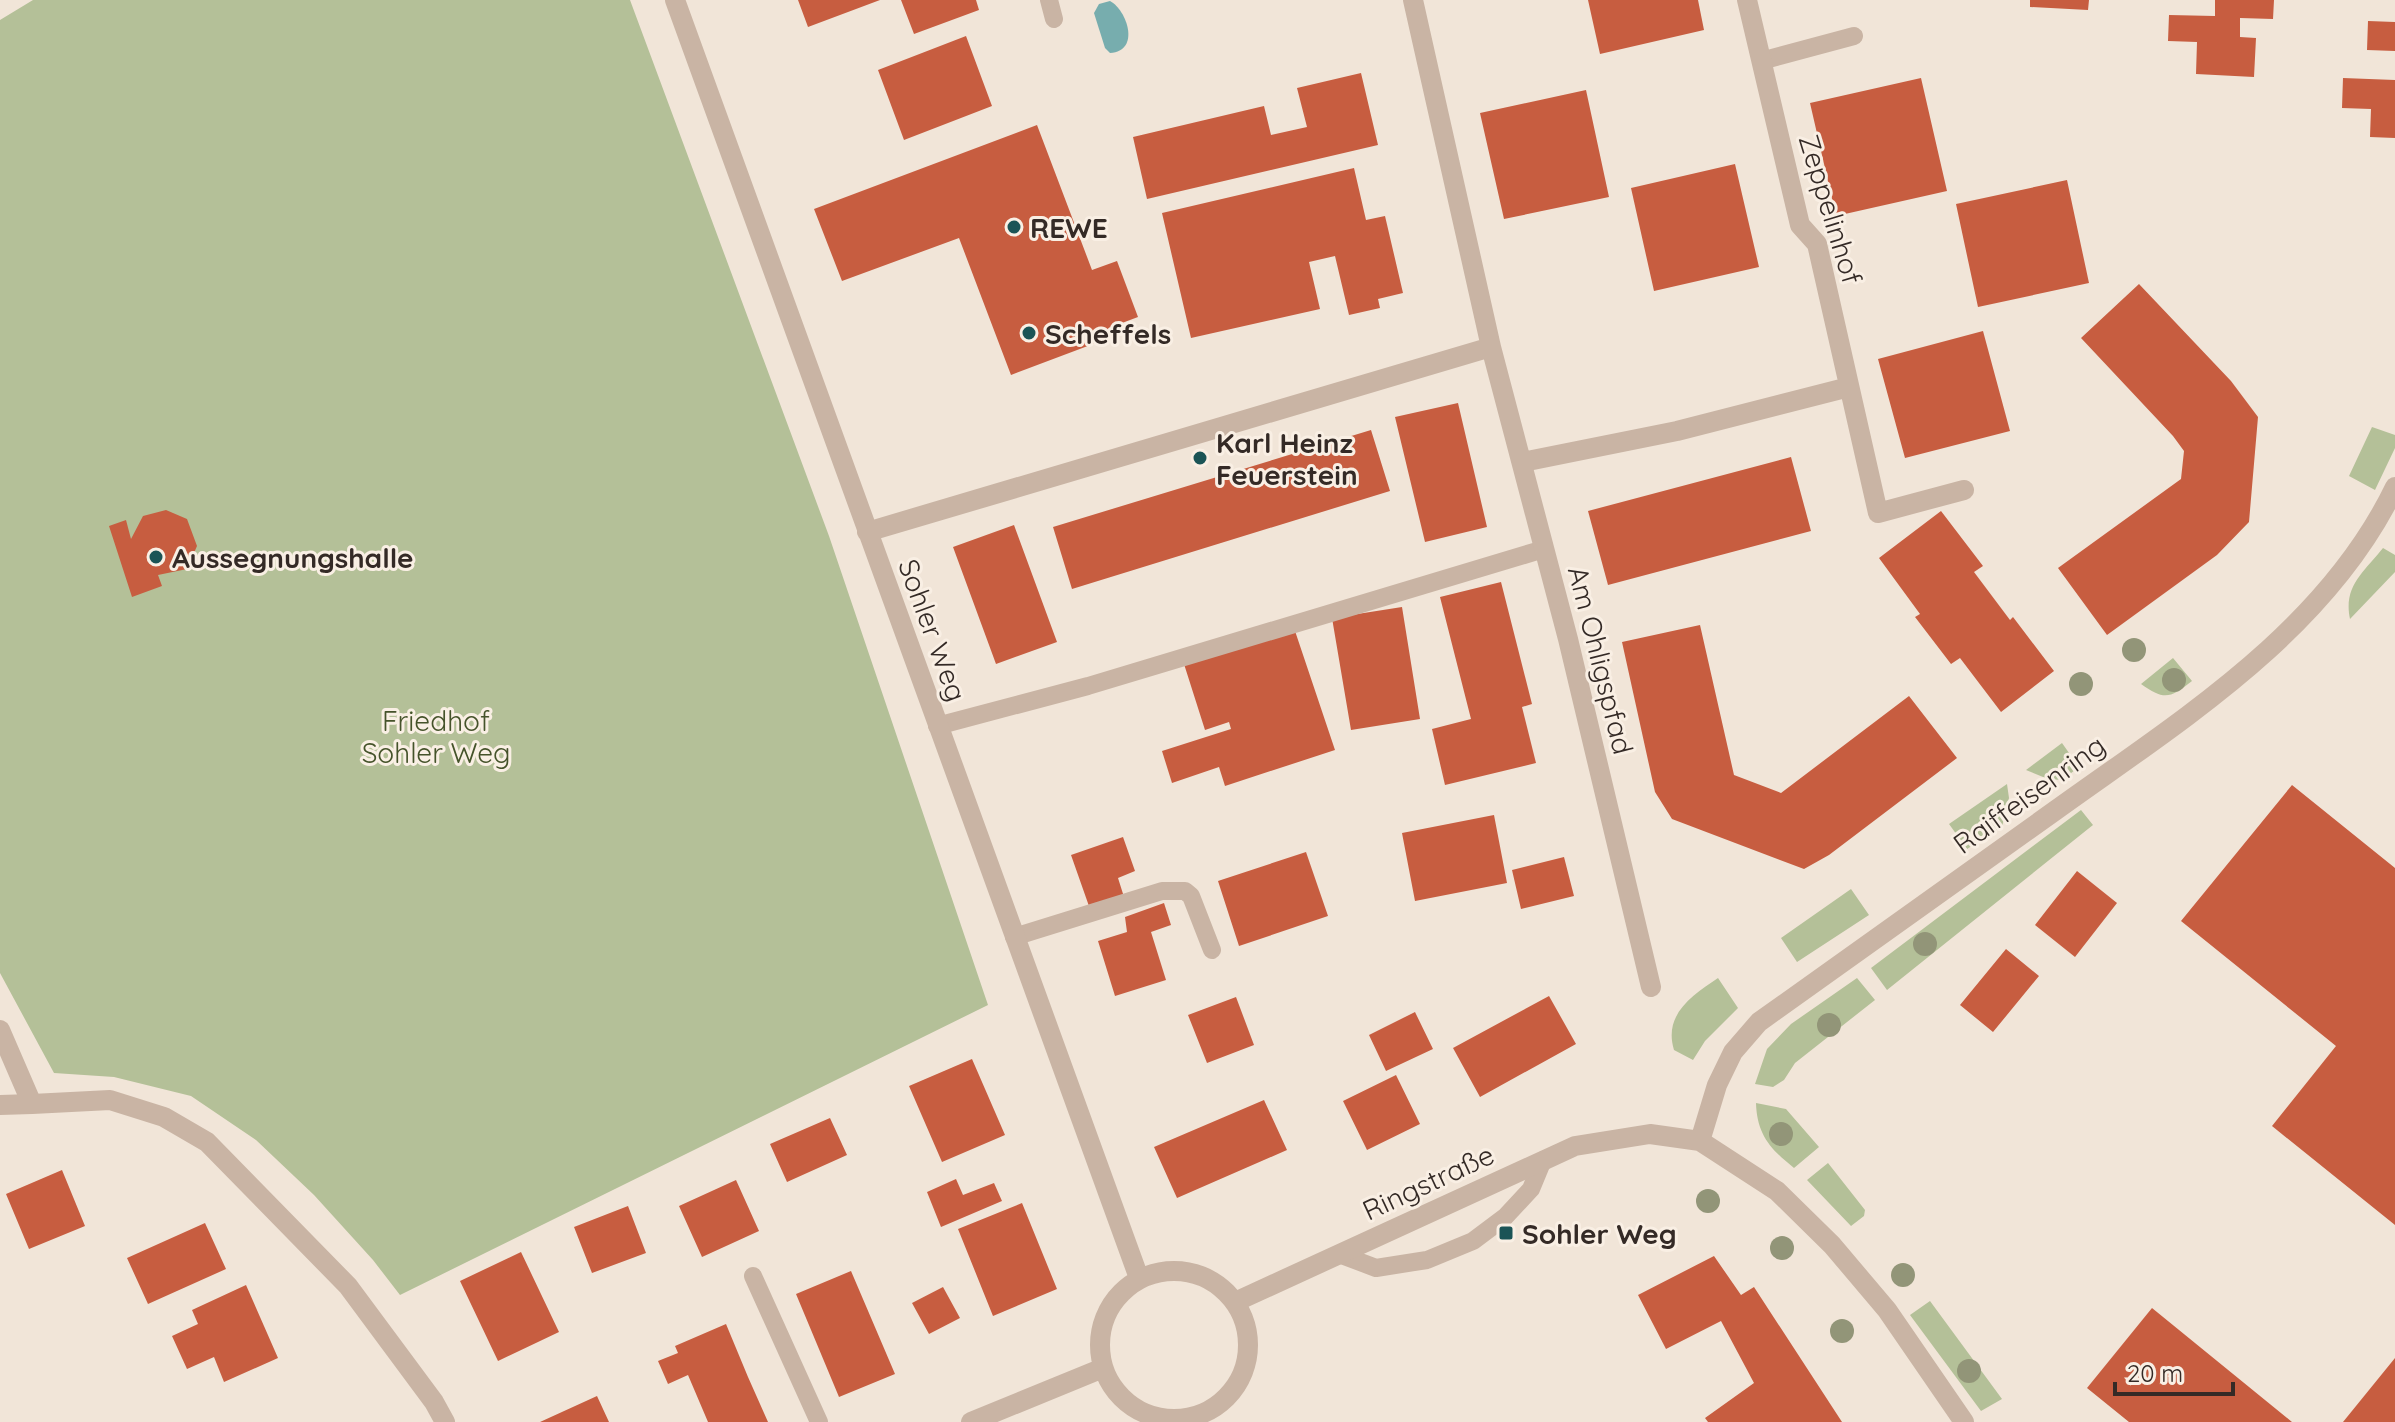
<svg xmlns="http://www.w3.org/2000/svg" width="2395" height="1422" viewBox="0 0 2395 1422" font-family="Quicksand,sans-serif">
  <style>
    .green { fill: #b4c098 }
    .water { fill: #77adae }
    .building { fill: #c75d40 }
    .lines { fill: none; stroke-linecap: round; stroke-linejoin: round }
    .lane { stroke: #c9b4a4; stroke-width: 18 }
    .street { stroke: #c9b4a4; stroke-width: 20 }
    .tree { fill: #929578 }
    .poi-dot { fill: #1b5456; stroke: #f9efe4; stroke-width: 3 }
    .labels { text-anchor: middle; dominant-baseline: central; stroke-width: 6; stroke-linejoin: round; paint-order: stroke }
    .street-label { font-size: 28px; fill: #342a26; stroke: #f9efe4 }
    .poi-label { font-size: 28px; font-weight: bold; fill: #342a26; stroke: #f9efe4; text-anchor: start }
    .park-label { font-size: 28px; fill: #45532a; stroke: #f9efe4 }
  </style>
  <rect width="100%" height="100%" fill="#f1e5d8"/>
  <path class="green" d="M33 0H630L829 536 988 1005 400 1295 373 1260 314 1195 256 1140 191 1096 114 1077 54 1073 0 973V20Z
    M2372 427 2395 435V448L2375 490 2349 476Z
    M2383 548 2395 555V572L2350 619C2343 586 2364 572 2383 548Z
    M2173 658 2192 681C2170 698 2165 701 2141 684Z
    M2062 743 2079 767 2062 780 2048 779 2026 770Z
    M2007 784 2009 798 2002 827 1967 849 1949 824Z
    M2081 810 2093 825 1887 990 1871 968Z
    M1851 889 1869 915 1797 962 1781 938Z
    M1718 978 1738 1008 1705 1041 1693 1060 1674 1050C1663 1014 1693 995 1718 978Z
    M1857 978 1875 1000 1795 1063 1784 1080 1773 1087 1755 1084 1767 1049 1791 1024Z
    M1756 1103 1786 1109 1819 1147 1794 1168C1770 1149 1757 1134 1756 1103Z
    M1828 1163 1865 1210 1864 1216 1851 1226 1807 1180Z
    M1930 1301 2002 1399 1981 1411 1910 1315Z"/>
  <path class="water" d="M1110 1C1127 10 1141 51 1110 53L1105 48 1094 13 1099 4Z"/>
  <path class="building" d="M798 0H880L808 27Z
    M901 0H976L979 10 914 34Z
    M1588 0H1698L1704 30 1600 54Z
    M2030 0H2089L2088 10 2030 7Z
    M2215 0H2274L2273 19 2240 18V37L2256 38 2254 77 2196 74 2197 42 2168 41 2169 15 2215 16Z
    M2368 21 2395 22V51L2367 50Z
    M966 36 992 106 904 140 878 70Z
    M1361 73 1378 145 1147 199 1133 137 1264 106 1271 135 1307 127 1297 88Z
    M1921 78 1947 191 1836 216 1810 103Z
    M2343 78 2395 80V138L2370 137 2371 109 2342 108Z
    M1586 90 1609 197 1504 219 1480 113Z
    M1037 125 1092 270 1117 261 1138 317 1114 326 1117 335 1011 375 959 238 842 281 814 209Z
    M1735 164 1759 267 1654 291 1631 188Z
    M1354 168 1366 220 1385 216 1403 293 1378 299 1380 308 1349 315 1335 256 1309 262 1320 309 1191 338 1162 213Z
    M2067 180 2089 283 1978 307 1956 204Z
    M2139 284 2231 381 2258 417 2249 522 2217 555 2107 635 2058 568 2181 479 2184 451 2173 436 2081 338Z
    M1983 331 2010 431 1905 458 1878 359Z
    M1458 403 1487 527 1425 542 1395 417Z
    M1371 430 1390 491 1072 589 1053 527Z
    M1791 457 1811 531 1608 585 1588 511Z
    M166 510 187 519 197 546 187 569 158 575 162 586 132 597 109 526 126 520 131 539 143 516Z
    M1941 511 1983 566 1974 572 2010 620 2013 617 2054 671 2001 712 1960 658 1951 664 1915 617 1920 614 1879 558Z
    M1014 525 1057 642 996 664 953 547Z
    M1501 582 1532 704 1522 707 1536 763 1445 785 1432 729 1471 719 1440 597Z
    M1402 607 1420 719 1351 730 1332 618Z
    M1700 625 1734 775 1781 793 1909 696 1957 758 1829 855 1804 869 1672 819 1655 792 1622 642Z
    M1294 628 1335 750 1225 786 1219 767 1172 783 1162 751 1231 729 1229 722 1205 730 1184 664Z
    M2292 785 2395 868V1225L2272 1126 2336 1046 2181 921Z
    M1494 815 1507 883 1415 901 1402 833Z
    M1123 837 1135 871 1118 878 1124 897 1090 909 1071 855Z
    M1306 852 1328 916 1239 946 1218 881Z
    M1564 857 1574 896 1521 909 1512 870Z
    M2077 871 2117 903 2075 957 2035 925Z
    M1164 903 1171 925 1151 932 1166 980 1115 996 1098 941 1127 932 1125 917Z
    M2006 949 2039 976 1993 1032 1960 1005Z
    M1549 996 1576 1044 1480 1097 1453 1048Z
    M1236 997 1254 1045 1207 1063 1188 1015Z
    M1415 1012 1433 1049 1386 1071 1369 1035Z
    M972 1059 1005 1135 942 1162 909 1086Z
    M1396 1075 1420 1124 1367 1150 1343 1101Z
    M1264 1100 1287 1150 1177 1198 1154 1147Z
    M830 1118 847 1155 787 1182 770 1144Z
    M62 1170 85 1226 29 1249 6 1194Z
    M956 1179 963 1195 994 1183 1002 1201 941 1227 927 1192Z
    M736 1180 759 1231 702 1257 679 1206Z
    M1022 1203 1057 1289 993 1316 958 1229Z
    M628 1206 646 1253 592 1273 574 1227Z
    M205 1223 226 1269 148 1304 127 1258Z
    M521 1252 559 1332 498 1361 460 1281Z
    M1714 1256 1741 1295 1754 1287 1842 1422H1708L1705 1418 1754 1383 1721 1321 1666 1349 1638 1295Z
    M851 1271 895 1374 839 1397 796 1294Z
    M246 1285 278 1358 224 1382 214 1357 187 1369 172 1336 198 1324 192 1310Z
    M943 1287 960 1318 929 1334 912 1303Z
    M2152 1308 2292 1422H2129L2087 1388Z
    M726 1324 748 1377 768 1422H708L688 1375 668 1384 658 1361 678 1353 675 1346Z
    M2395 1358V1422H2343Z
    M597 1396 609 1422H540Z"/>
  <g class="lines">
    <path class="lane" d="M1049 0 1054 19
      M1761 61 1854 36
      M937 726 1088 686 1544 549
      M1014 937 1162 891H1185L1191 896 1212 950
      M1339 1254 1376 1268 1427 1260 1473 1241 1505 1217 1531 1189 1543 1160
      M753 1276 819 1422"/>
    <path class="street" d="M675 0 1139 1278
      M1747 0 1800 225 1817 244 1878 513 1964 490
      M1491 347 1568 639 1651 987
      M1523 462 1677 431 1849 387
      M867 532 1491 347 1413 0
      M0 1030 32 1104 110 1100 164 1117 207 1142 348 1286 434 1402 445 1422
      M0 1105 32 1104
      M1700 1141 1717 1085 1733 1052 1759 1022C1858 952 1957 881 2056 810 2181 720 2326 631 2395 487
      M1100 1345a74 74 0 1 1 148 0a74 74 0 1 1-148 0Z
      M1235 1302 1575 1146 1650 1134 1700 1141 1777 1191 1832 1245 1887 1310 1964 1422
      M971 1422 1103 1368"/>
  </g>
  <g class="tree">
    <circle cx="2134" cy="650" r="12"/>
    <circle cx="2174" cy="680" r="12"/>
    <circle cx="2081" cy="684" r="12"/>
    <circle cx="1925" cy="944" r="12"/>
    <circle cx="1829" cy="1025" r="12"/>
    <circle cx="1781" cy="1134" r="12"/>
    <circle cx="1708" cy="1201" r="12"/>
    <circle cx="1782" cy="1248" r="12"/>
    <circle cx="1903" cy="1275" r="12"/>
    <circle cx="1842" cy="1331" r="12"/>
    <circle cx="1969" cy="1371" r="12"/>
  </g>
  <g class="poi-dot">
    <circle cx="1014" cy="227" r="8"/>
    <circle cx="1029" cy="333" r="8"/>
    <circle cx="1200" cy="458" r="8"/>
    <circle cx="156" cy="557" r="8"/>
    <rect x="1498" y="1225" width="16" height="16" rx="4"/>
  </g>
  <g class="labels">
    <g class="street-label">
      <text transform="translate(1831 209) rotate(73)">Zeppelinhof</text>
      <text transform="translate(933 630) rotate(70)">Sohler Weg</text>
      <text transform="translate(1601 660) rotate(76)">Am Ohligspfad</text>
      <text transform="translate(2029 794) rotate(-36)">Raiffeisenring</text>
      <text transform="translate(1428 1182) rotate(-25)">Ringstraße</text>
    </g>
    <g class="poi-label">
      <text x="1030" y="227">REWE</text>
      <text x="1045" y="333">Scheffels</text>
      <text x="1216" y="442">Karl Heinz<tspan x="1216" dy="32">Feuerstein</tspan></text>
      <text x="172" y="557">Aussegnungshalle</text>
      <text x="1522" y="1233">Sohler Weg</text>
    </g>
    <g class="park-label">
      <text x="436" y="720">Friedhof<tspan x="436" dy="32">Sohler Weg</tspan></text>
    </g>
  </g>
  <path d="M2115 1382v12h118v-12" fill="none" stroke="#342a26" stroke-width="4"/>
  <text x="2127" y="1382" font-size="24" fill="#342a26" stroke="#f9efe4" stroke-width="6" paint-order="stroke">20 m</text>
</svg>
